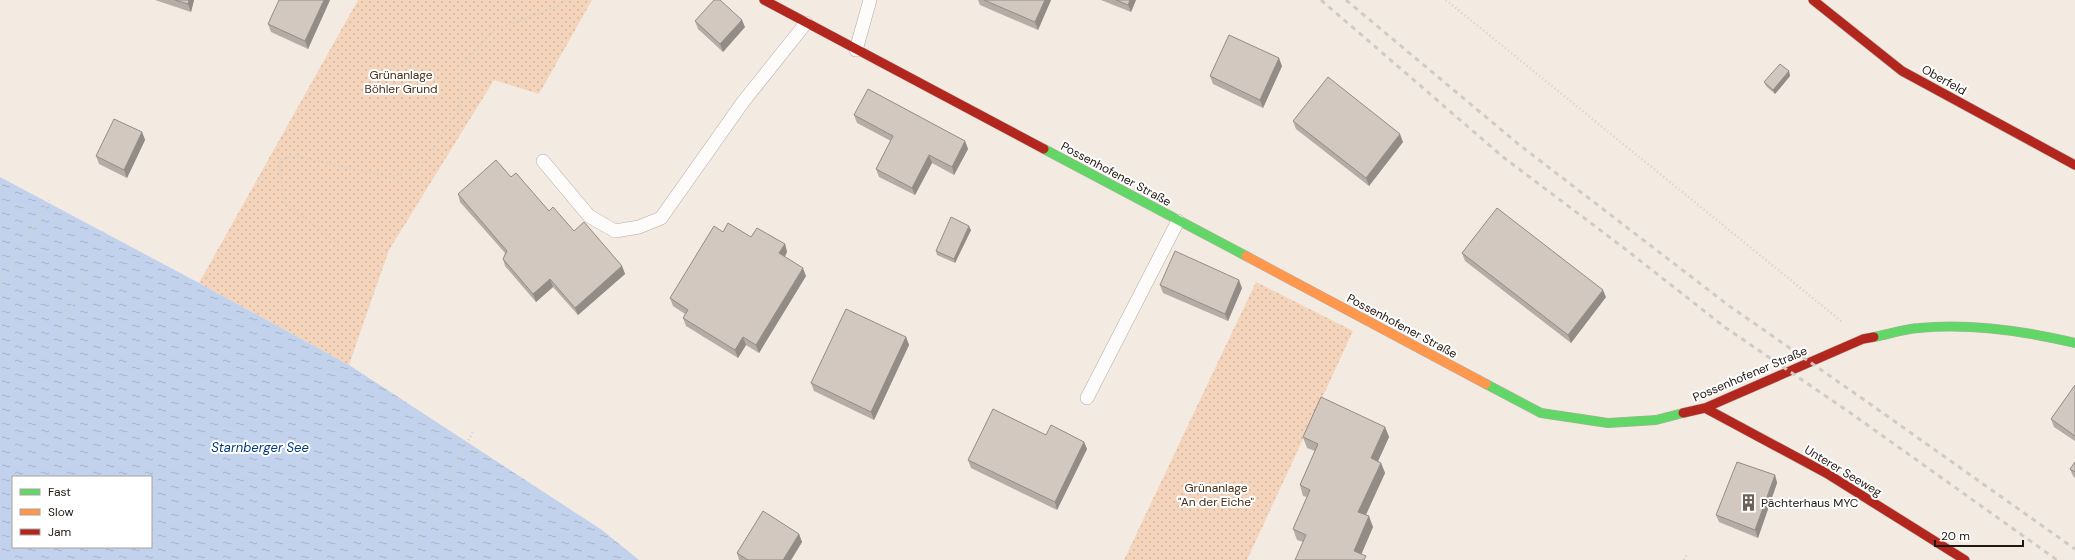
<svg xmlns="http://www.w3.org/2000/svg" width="2075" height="560" viewBox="0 0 2075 560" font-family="'DM Sans',sans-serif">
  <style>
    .park { fill: url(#park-dots) }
    .water { fill: url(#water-ripples); fill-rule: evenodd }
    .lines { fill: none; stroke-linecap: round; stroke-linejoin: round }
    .lane-casing { stroke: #b4aba3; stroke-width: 14 }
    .fast-casing { stroke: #b4aba3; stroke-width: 10 }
    .slow-casing { stroke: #b4aba3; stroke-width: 10 }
    .jam-casing { stroke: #b4aba3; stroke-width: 10 }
    .path { stroke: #d4d1ce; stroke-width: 2.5; stroke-dasharray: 1 3; stroke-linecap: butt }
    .lane { stroke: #fdfcfb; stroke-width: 13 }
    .fast { stroke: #63d668; stroke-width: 9 }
    .slow { stroke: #ff974d; stroke-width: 9 }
    .jam { stroke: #b3261e; stroke-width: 9 }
    .rail { stroke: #cecbc8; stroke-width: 3; stroke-dasharray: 5 5; stroke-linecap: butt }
    .wall { fill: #b5aca5 }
    .shaded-wall { fill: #938c86 }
    .building { fill: #d2c8c0; stroke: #938c86 }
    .labels { text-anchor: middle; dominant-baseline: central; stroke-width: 4; stroke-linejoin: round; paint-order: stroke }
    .park-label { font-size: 12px; fill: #482c13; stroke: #fff }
    .street-label { font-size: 12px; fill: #231810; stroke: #fff }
    .poi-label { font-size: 12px; fill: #231810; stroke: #fff; text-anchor: start }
    .water-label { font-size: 13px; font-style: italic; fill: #003b87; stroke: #fff }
  </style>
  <defs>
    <pattern id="park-dots" width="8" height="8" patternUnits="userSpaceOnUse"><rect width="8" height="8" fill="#f4d5bb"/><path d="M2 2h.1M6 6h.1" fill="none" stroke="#d1b6a0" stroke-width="1.8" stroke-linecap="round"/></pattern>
    <pattern id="water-ripples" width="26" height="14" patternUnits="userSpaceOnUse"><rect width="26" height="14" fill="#c2d2ec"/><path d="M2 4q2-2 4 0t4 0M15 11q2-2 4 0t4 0" fill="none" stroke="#a6b4c9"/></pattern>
  </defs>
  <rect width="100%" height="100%" fill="#f3eae2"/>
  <path class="park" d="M358 0H592L539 94 494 80 389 250 349 365 199 283Z
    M1256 282 1353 331 1247 560H1124Z"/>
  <path class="water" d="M0 177 199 283 349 365 602 530 639 560H0ZM13 477H151V547H13Z"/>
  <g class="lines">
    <defs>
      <path id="lane" d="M856 50 870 0
        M543 161 589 216 615 231 639 227 661 218 743 102 806 23
        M1087 398 1178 221"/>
      <path id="fast" d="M1044 149 1246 256
        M1874 337C1889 334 1904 329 1919 328 1971 323 2025 331 2075 343
        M1486 384 1541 413 1608 423 1656 420 1683 413"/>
      <path id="slow" d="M1246 256 1486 384"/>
      <path id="jam" d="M764 0 1044 149
        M1813 0 1902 71 2075 165
        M1705 408 1826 473 1965 560
        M1683 413 1705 408 1863 339 1874 337"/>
    </defs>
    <use href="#lane" class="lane-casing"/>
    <use href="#fast" class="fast-casing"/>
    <use href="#slow" class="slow-casing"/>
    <use href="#jam" class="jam-casing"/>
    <path class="path" d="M1446 0 1841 321
      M342 246 284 202 279 160 296 156 388 177 418 172 460 107 462 65 494 30 546 11 569 0
      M0 288 49 200
      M61 332 104 230
      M404 560 474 430
      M1684 560 1687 554"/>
    <use href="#lane" class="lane"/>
    <use href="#fast" class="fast"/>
    <use href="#slow" class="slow"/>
    <use href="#jam" class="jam"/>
    <path class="rail" d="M1321 0 1503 157 1620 245 1726 328 1852 414 2057 560
      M1346 0 1517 143 1728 305 1863 399 2075 549"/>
  </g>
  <path class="wall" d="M155 0H194L191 12Z
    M330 0 308 49 271 32 268 24Z
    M978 0H1051L1038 30 980 5Z
    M1101 0H1136L1131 12Z
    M695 21 745 27 723 52 698 29Z
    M1282 66 1263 108 1213 84 1210 76Z
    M1789 71 1790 76 1775 94 1766 86 1764 82Z
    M854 115 965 141 968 149 954 175 932 163 915 195 879 177 876 169 891 141 857 123Z
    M1293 121 1403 142 1369 186 1296 129Z
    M142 132 145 140 127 178 99 164 96 156Z
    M511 177 549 211 574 231 622 266 625 274 578 315 553 287 536 302 505 266 503 259 505 253 460 202 458 194Z
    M971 230 955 263 937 255 936 251Z
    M723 232 785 244 787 252 785 257 806 276 759 353 746 345 738 358 686 326 683 318 685 314 673 306 670 298Z
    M1462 253 1606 297 1571 343 1465 261Z
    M1160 285 1242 288 1228 321 1163 293Z
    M906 337 909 345 874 420 814 391 811 383Z
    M2075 385V441L2054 427 2051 419Z
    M1385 427 1389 437 1378 461 1381 463 1385 473 1366 515 1373 527 1361 554 1303 542 1297 540 1293 529 1307 497 1303 496 1300 485 1315 451 1307 448 1303 437Z
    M1046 435 1084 442 1087 449 1057 510 971 468 968 460Z
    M2075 462V478L2073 476 2070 469Z
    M1775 475 1777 483 1758 538 1719 522 1716 515Z
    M799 534 802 542 791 560H739L737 553Z"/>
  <path class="shaded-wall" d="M189 0H194L191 12 188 4Z
    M324 0H330L308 49 305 41Z
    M1045 0H1051L1038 30 1035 22Z
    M1130 0H1136L1131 12 1128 5Z
    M742 20 745 27 723 52 720 44Z
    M1279 58 1282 66 1263 108 1260 100Z
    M1789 71 1790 76 1775 94 1773 90Z
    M142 132 145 140 127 178 124 170Z
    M1400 134 1403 142 1369 186 1366 178Z
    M965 141 968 149 954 175 952 167Z
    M929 155 932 163 915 195 912 188Z
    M969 226 971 230 955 263 954 259Z
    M785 244 787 252 782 261 779 253Z
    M622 266 625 274 578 315 575 308Z
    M803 268 806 276 759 353 756 345Z
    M550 279 553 287 536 302 533 294Z
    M1239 280 1242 288 1228 321 1225 314Z
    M1603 290 1606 297 1571 343 1568 335Z
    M743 337 746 345 738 358 735 350Z
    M906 337 909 345 874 420 871 412Z
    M1385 427 1389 437 1375 468 1371 458Z
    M1084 442 1087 449 1057 510 1055 502Z
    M1381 463 1385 473 1362 523 1358 512Z
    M1775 475 1777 483 1758 538 1755 530Z
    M1369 516 1373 527 1359 560 1354 551Z
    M799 534 802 542 791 560H783Z"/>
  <path class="building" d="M175 0H189L188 4Z
    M279 0H324L305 41 268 24Z
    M714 0H720L742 20 720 44 695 21Z
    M984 0H1045L1035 22Z
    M1116 0H1130L1128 5Z
    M1229 35 1279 58 1260 100 1210 76Z
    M1780 64 1789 71 1773 90 1764 82Z
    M1328 77 1400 134 1366 178 1293 121Z
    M868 89 965 141 952 167 929 155 912 188 876 169 893 136 854 115Z
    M114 119 142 132 124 170 96 156Z
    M496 160 511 177 516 173 549 211 553 207 574 231 584 222 622 266 575 308 550 279 533 294 503 259 507 251 458 194Z
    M1497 208 1603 290 1568 335 1462 253Z
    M951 217 969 226 954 259 936 251Z
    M728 223 751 237 757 228 785 244 779 253 803 268 756 345 743 337 735 350 683 318 688 310 670 298 714 226 723 232Z
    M1175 251 1239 280 1225 314 1160 285Z
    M846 309 906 337 871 412 811 383Z
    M2075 385V436L2051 419Z
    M1321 397 1385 427 1371 458 1381 463 1358 512 1369 516 1354 551 1366 556 1364 560H1295L1306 535 1293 529 1310 490 1300 485 1318 444 1303 437Z
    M993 409 1046 435 1051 425 1084 442 1055 502 968 460Z
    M1737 462 1775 475 1755 530 1716 515Z
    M2075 462V472L2070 469Z
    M763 511 799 534 783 560H748L737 553Z"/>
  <defs>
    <symbol id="building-bare" viewBox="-9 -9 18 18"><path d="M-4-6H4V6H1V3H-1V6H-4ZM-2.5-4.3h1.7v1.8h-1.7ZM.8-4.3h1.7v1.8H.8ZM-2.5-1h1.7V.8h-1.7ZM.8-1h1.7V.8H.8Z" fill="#6c625a" stroke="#fff" stroke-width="2.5" paint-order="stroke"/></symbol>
  </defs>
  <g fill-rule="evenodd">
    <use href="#building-bare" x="1736" y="490" width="25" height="25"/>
  </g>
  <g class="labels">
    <g class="park-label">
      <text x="401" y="75">Grünanlage<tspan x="401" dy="14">Böhler Grund</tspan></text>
      <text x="1216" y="488">Grünanlage<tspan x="1216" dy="14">"An der Eiche"</tspan></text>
    </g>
    <g class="street-label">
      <text transform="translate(1944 80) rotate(29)">Oberfeld</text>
      <text transform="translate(1116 174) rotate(28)">Possenhofener Straße</text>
      <text transform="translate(1402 326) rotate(28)">Possenhofener Straße</text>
      <text transform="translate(1750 374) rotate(-23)">Possenhofener Straße</text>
      <text transform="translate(1843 471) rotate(31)">Unterer Seeweg</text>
    </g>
    <g class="poi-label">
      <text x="1761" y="503">Pächterhaus MYC</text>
    </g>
    <g class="water-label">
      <text x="260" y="447">Starnberger See</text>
    </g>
  </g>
  <rect x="12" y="476" width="140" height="72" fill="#ffffff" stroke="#a7a39f"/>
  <rect x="20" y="489" width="20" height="6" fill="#63d668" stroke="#a7a39f"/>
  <text x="48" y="496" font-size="12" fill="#231810">Fast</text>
  <rect x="20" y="509" width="20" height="6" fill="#ff974d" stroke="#a7a39f"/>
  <text x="48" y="516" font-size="12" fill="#231810">Slow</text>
  <rect x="20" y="529" width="20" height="6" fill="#b3261e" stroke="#a7a39f"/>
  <text x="48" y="536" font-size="12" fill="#231810">Jam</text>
  <path d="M1935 540v6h88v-6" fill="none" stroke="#231810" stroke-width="2"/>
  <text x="1941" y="540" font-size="12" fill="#231810" stroke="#ffffff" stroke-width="3" paint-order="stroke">20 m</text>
</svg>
